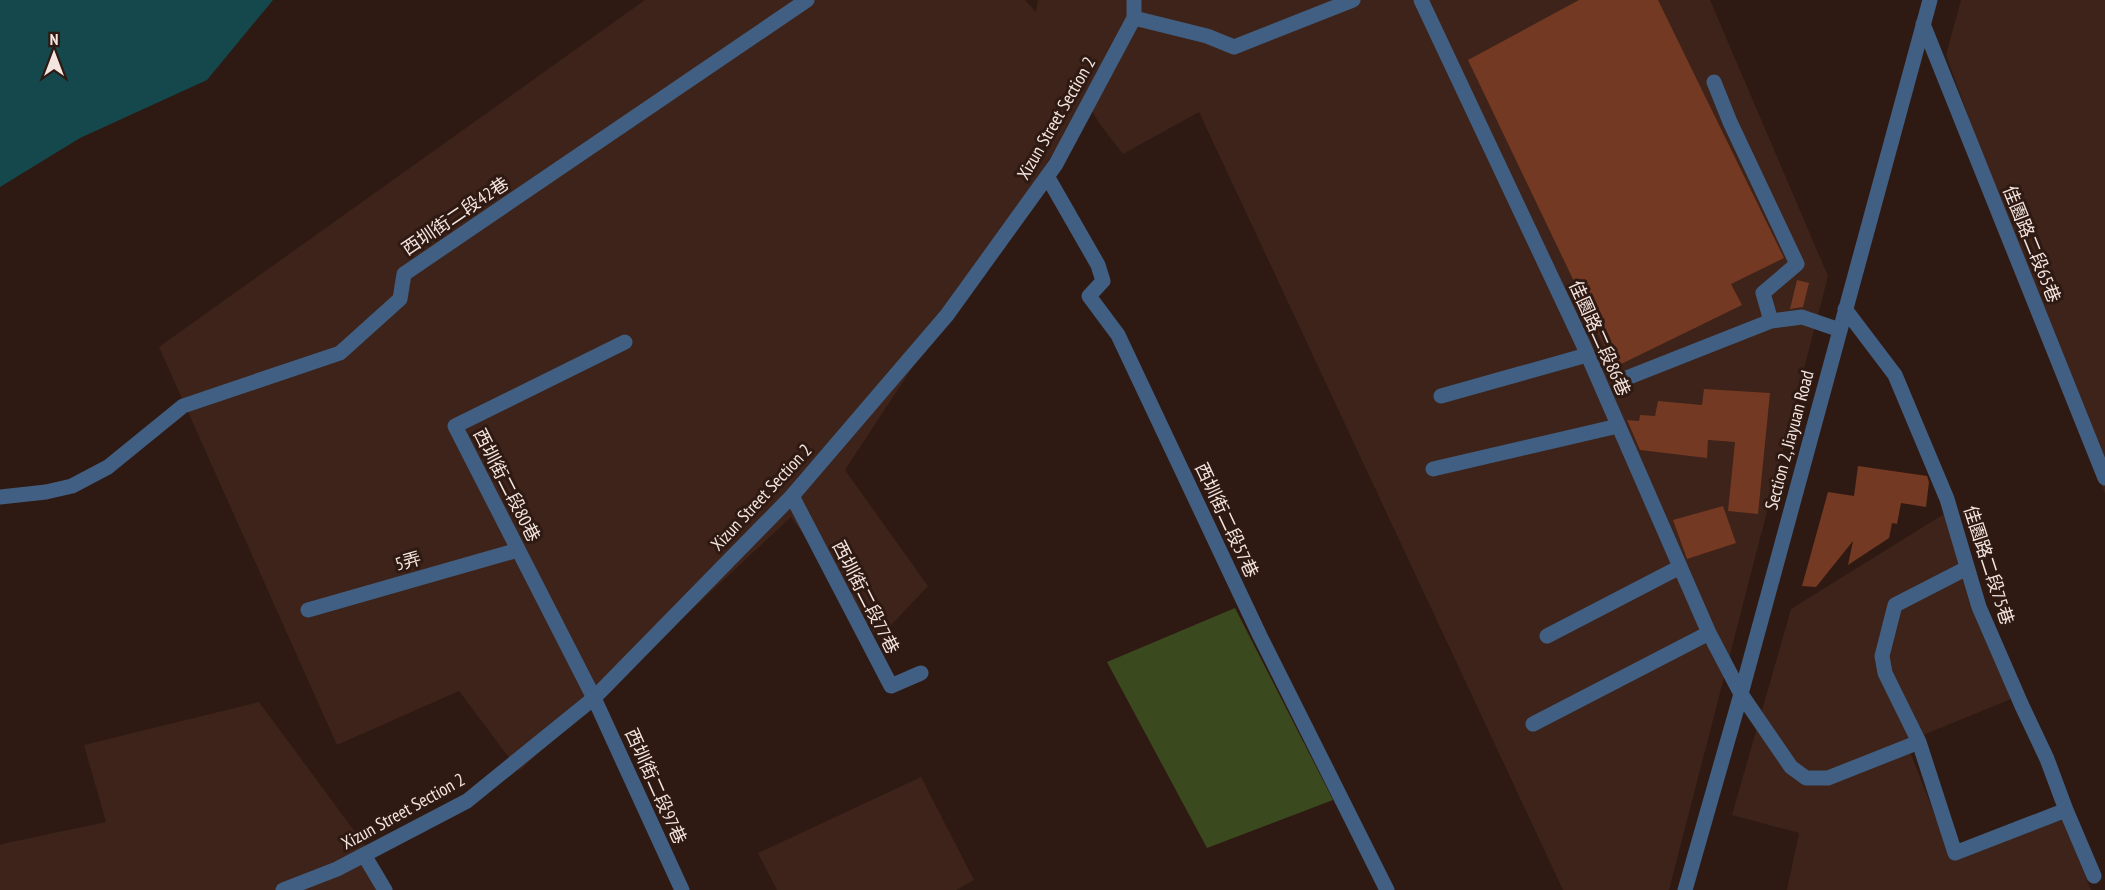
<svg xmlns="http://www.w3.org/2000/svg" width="2105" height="890" viewBox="0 0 2105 890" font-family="'PT Sans Narrow','Noto Sans TC',sans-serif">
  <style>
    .built { fill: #3d2319 }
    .green { fill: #3b491f }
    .water { fill: #14484d }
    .building { fill: #743922 }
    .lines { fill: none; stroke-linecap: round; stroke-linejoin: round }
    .minor { stroke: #415f82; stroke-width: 15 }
    .labels { text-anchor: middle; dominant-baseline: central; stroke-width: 6; stroke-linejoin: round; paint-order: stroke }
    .street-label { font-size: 18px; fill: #f4e5e0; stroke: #2f1a13 }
  </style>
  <rect width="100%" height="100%" fill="#2f1a13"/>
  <path class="built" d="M645 0H1025L1036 12 1038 0H1710L1828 276 1669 890H1563L1199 112 1123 154 1099 123 1087 102 845 470 928 586 878 639 791 517 519 771 459 691 337 745 159 347Z
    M1961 0H2105V494L1946 55Z
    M1944 514 2011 699 1906 742 1953 861 2063 819 2091 890H1787L1799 833 1732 815 1791 609Z
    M259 702 378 863 393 890H0V845L2 844 106 822 84 745Z
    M921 777 974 880 956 890H777L758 853Z"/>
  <path class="green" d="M1235 608 1333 800 1207 848 1107 662Z"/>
  <path class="water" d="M0 0H273L207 80 80 138 0 187Z"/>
  <path class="building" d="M1579 0H1658L1784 258 1731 284 1742 305 1615 367 1468 60Z
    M1797 280 1809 283 1803 307 1790 309Z
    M1704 389 1770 393 1758 514 1728 511 1735 442 1708 440 1707 458 1640 450 1627 420 1639 421 1640 415 1655 416 1658 401 1702 405Z
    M1858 466 1927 476 1929 482 1926 507 1901 503 1897 524 1892 523 1889 538 1848 565 1853 541 1816 587 1802 586 1828 492 1854 496Z
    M1723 506 1736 543 1687 559 1673 520Z"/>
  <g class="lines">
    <path class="minor" d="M1421 0 1582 342 1709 633 1741 694 1791 767 1806 778H1828L1919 742
      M1134 18 1207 36 1234 47 1353 0
      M1923 24 2105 478
      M1714 82 1730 122 1797 264 1763 293 1771 321
      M1047 176 1098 265 1103 281 1089 296 1118 335 1260 636 1387 890
      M1845 309 1895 375 1947 499 1979 607 2022 706 2047 759 2066 810 2094 876
      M625 342 455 426 594 698 682 890
      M1624 379 1771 321 1802 317 1840 330
      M1441 396 1587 355
      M1433 469 1618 426
      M792 496 891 686 921 673
      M0 497 46 492 72 486 108 467 183 406 340 353 400 299 404 274 807 0
      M1967 568 1895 605 1882 656 1885 673 1919 742 1955 853 2066 810
      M308 610 518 550
      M1547 636 1680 567
      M1533 724 1709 633
      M364 855 385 890
      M283 890 337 869 467 801 594 698 792 496 947 315 1056 164 1134 18V0
      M1685 890 1741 694 1930 0"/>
  </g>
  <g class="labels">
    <g class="street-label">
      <text transform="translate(1056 118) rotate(-60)">Xizun Street Section 2</text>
      <text transform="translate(455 216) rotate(-34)">西圳街二段42巷</text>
      <text transform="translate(2032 244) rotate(68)">佳園路二段65巷</text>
      <text transform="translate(1600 338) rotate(66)">佳園路二段86巷</text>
      <text transform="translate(1789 440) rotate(-75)">Section 2, Jiayuan Road</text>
      <text transform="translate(507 485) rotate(63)">西圳街二段80巷</text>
      <text transform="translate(761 497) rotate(-47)">Xizun Street Section 2</text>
      <text transform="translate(1227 520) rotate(65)">西圳街二段57巷</text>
      <text transform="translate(408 561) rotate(-16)">5弄</text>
      <text transform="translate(1989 565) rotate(72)">佳園路二段75巷</text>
      <text transform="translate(866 597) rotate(63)">西圳街二段77巷</text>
      <text transform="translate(656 786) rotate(66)">西圳街二段97巷</text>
      <text transform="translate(403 811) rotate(-29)">Xizun Street Section 2</text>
    </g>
  </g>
  <g transform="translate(54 54)" stroke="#2f1a13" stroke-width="4.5" paint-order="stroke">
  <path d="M0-4.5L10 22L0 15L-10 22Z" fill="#f4e5e0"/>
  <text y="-9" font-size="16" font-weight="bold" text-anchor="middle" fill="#f4e5e0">N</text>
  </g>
</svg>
